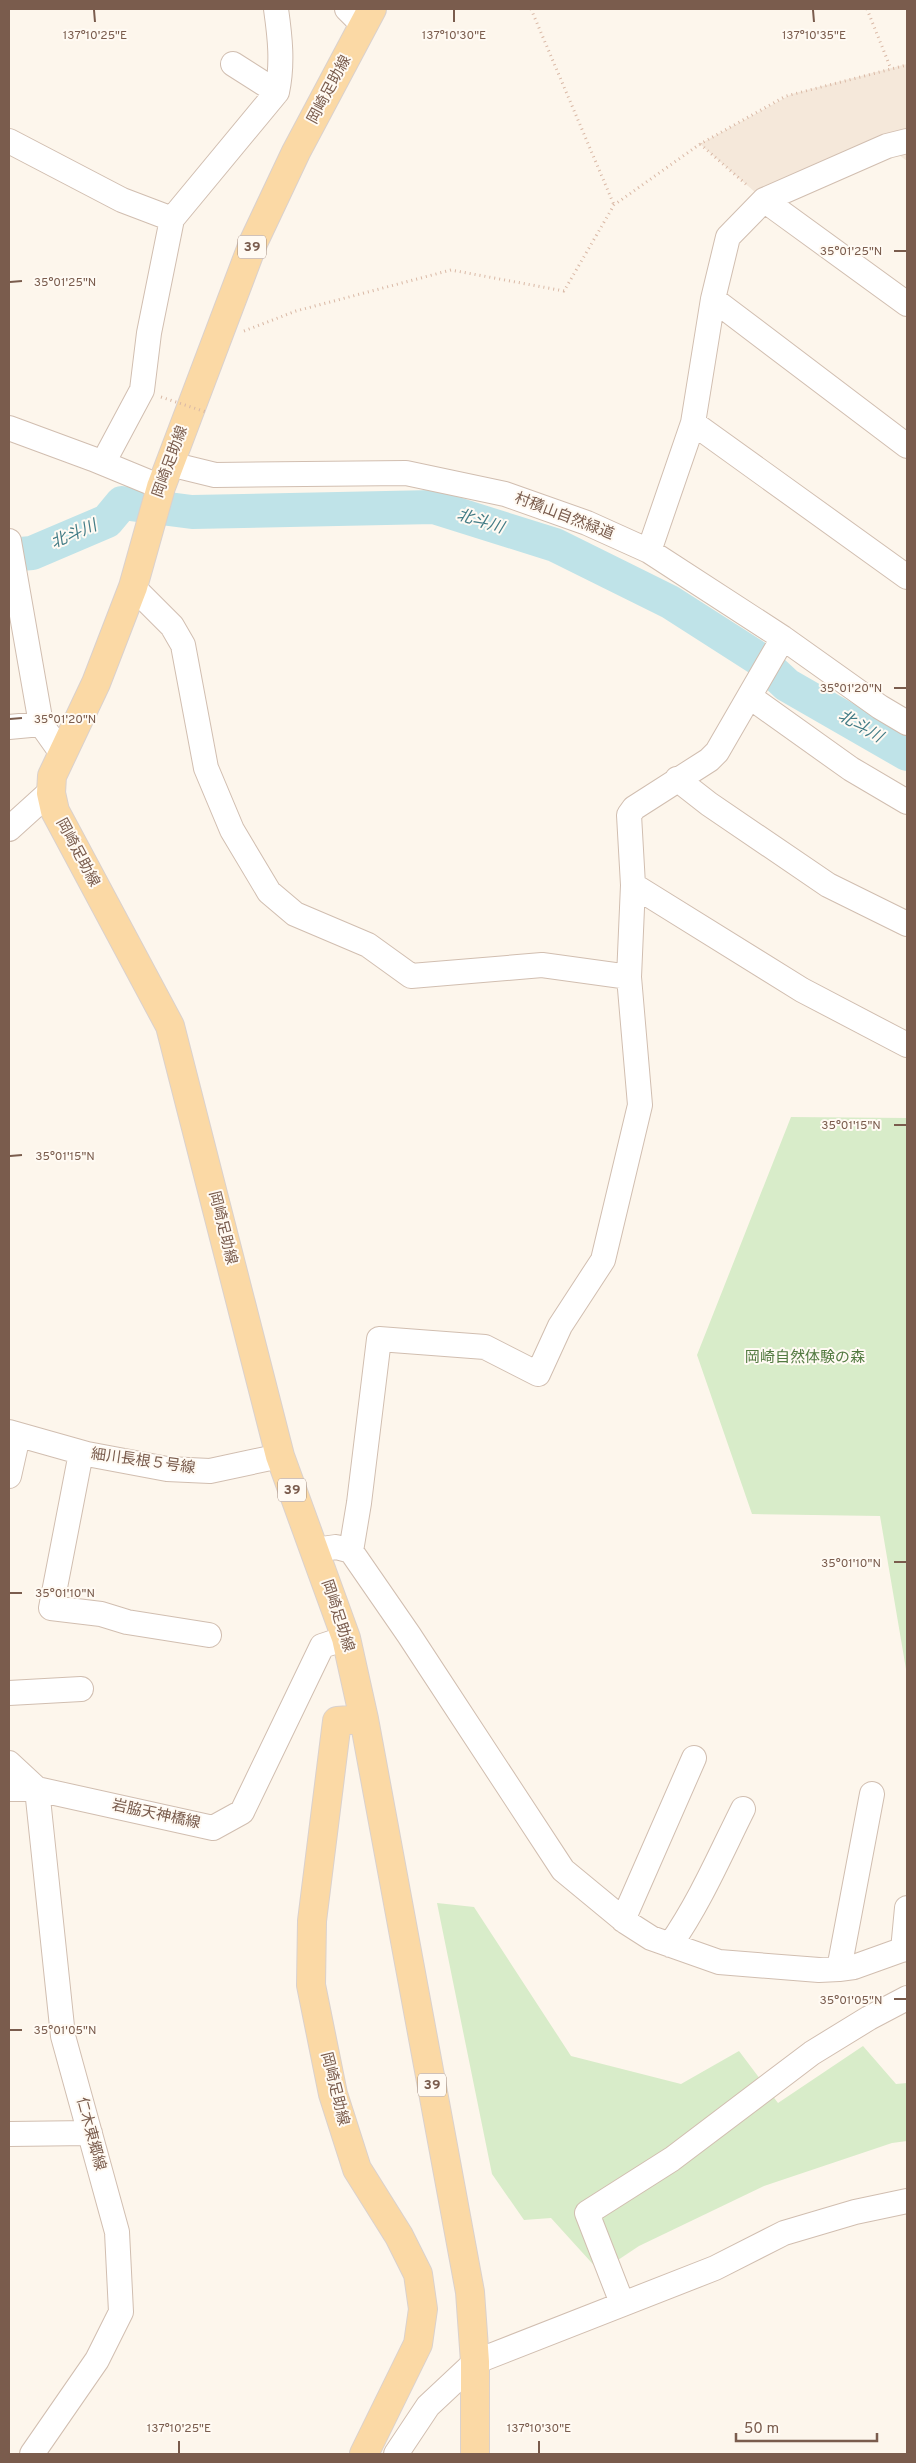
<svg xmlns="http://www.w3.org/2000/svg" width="916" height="2463" viewBox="0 0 916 2463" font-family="Overpass,'Noto Sans JP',sans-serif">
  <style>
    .residential { fill: #f5e8da }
    .green { fill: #d8ecc9 }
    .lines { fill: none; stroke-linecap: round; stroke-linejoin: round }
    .river { stroke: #bfe3e8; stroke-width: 34 }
    .minor-casing { stroke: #d1beb0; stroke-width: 26 }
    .major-casing { stroke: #dad1cd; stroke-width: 30 }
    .path { stroke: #d9b8a5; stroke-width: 3; stroke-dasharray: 1 4; stroke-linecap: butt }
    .minor { stroke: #fff; stroke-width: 24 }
    .major { stroke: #fbd9a5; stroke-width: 28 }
    .path-bridge { stroke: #d9b8a5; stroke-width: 3; stroke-dasharray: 1 4; stroke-linecap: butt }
    .ticks { fill: none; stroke: #7a5c4d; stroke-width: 2 }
    .labels { text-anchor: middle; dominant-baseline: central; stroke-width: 4; stroke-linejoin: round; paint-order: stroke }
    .shield { fill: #fffaf3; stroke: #a28b7f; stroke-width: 1 }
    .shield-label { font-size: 14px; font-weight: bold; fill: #7a5c4d }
    .street-label { font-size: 15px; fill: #7a5c4d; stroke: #fffaf3 }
    .park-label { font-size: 15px; fill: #537a41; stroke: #fffaf3 }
    .water-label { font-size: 16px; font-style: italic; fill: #437c86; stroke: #fffaf3 }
    .ticks-label { font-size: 12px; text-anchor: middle; fill: #7a5c4d; stroke: #fffaf3; stroke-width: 4; stroke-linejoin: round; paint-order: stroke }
  </style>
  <rect width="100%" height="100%" fill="#fdf6ec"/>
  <path class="residential" d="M907 64V161L887 146 764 200 700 144 792 94Z"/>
  <path class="green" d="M791 1117 907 1118V1675L880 1516 752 1514 697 1355Z
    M437 1903 474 1907 571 2056 681 2084 739 2051 778 2103 863 2046 896 2084 907 2083V2141L892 2143 764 2186 639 2246 600 2272 551 2218 524 2220 492 2174Z"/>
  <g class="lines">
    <path class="river" d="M9 555 32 553 107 521 122 503 192 512 434 507 555 545 670 602 759 659 787 685 907 754"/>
    <defs>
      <path id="minor" d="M347 9 364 26
        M233 64 277 92
        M9 141 122 200 172 219
        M764 200 907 304
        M713 299 907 446
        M693 423 907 577
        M9 428 93 459 161 487
        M103 463 142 390 149 333 172 219 277 92C283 64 280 37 276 9
        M170 464 215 475 406 473 505 494 587 523 649 551 783 638 880 707 907 723
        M9 541 41 724 63 755
        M649 551 693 423 713 299 728 237 764 200 887 146 907 141
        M133 587 172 626 183 645 206 768 232 830 269 892 295 914 368 945 411 976 542 965 629 977
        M750 697 851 769 907 802
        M9 727 41 724
        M677 779 709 804 828 885 907 924
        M9 829 51 791
        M633 885 802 990 907 1045
        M9 1432 87 1454 167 1469 210 1471 280 1456
        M81 1453 51 1608 101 1614 127 1622 209 1635
        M9 1476 18 1436
        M315 1550 336 1547 351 1551 409 1635 563 1870 626 1922 651 1938 719 1962 819 1970 839 1969 854 1967 907 1948
        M351 1551 359 1503 379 1339 485 1347 538 1374 560 1326 603 1260 640 1105 629 977 633 885 629 815 634 808 709 760 717 752 783 638
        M9 1693 81 1689
        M9 1763 37 1789
        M9 1789H37L213 1828 242 1812 322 1646 346 1638
        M623 1920 694 1758
        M670 1945C700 1902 720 1855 743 1809
        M903 1950 907 1908
        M839 1969 872 1794
        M9 2134 90 2133
        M622 2303 587 2213 672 2159 812 2053 869 2018 907 1998
        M32 2454 97 2360 121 2312 117 2232 63 2036 37 1789
        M396 2454 428 2406 475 2362 715 2268 784 2233 855 2212 907 2201"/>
      <path id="major" d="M364 1719 470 2292 475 2362V2454
        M364 2454 418 2344 423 2309 418 2274 399 2236 357 2169 333 2094 311 1985 312 1921 337 1721 364 1719 346 1638 280 1456 170 1026 55 811 51 793 52 776 96 683 133 587 161 487 254 241 296 152 372 9"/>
    </defs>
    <use href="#minor" class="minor-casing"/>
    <use href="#major" class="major-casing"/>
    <path class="path" d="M531 9 614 205
      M867 9 891 69
      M700 144 748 186
      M244 331 296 311 451 270 564 291 614 205 700 144 786 96 907 65"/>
    <use href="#minor" class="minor"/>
    <use href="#major" class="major"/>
    <path class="path-bridge" d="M161 397 206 412"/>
  </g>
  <path class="ticks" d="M94 10 95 22M454 10V22M813 10 814 22M894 251H906M10 282 22 281M894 688H906M10 719 22 718M894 1125H906M10 1156 22 1155M894 1562H906M10 1593H22M894 1999H906M10 2030H22M179 2441V2453M539 2441V2453"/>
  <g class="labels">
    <g class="shield">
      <rect x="238" y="235.5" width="28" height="23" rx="4"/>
      <rect x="278" y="1478.5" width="28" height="23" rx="4"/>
      <rect x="418" y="2073.5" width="28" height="23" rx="4"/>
    </g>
    <g class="shield-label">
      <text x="252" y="247">39</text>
      <text x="292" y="1490">39</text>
      <text x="432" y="2085">39</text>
    </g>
    <g class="street-label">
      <text transform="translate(330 90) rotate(-62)">岡崎足助線</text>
      <text transform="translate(171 462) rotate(-70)">岡崎足助線</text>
      <text transform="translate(564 517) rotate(21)">村積山自然緑道</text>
      <text transform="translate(77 853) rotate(62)">岡崎足助線</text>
      <text transform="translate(222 1228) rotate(76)">岡崎足助線</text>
      <text transform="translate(143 1462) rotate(8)">細川長根５号線</text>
      <text transform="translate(337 1616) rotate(72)">岡崎足助線</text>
      <text transform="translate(156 1815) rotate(12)">岩脇天神橋線</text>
      <text transform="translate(334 2089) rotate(76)">岡崎足助線</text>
      <text transform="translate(90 2134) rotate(75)">仁木東郷線</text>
    </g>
    <g class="park-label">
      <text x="805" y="1358">岡崎自然体験の森</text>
    </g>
    <g class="water-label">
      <text transform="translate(480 522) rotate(17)">北斗川</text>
      <text transform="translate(74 535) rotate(-23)">北斗川</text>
      <text transform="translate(860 727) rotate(30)">北斗川</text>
    </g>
  </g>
  <g class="ticks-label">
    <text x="95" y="39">137°10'25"E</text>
    <text x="454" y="39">137°10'30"E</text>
    <text x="814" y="39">137°10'35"E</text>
    <text x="851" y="255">35°01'25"N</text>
    <text x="65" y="286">35°01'25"N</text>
    <text x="851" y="692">35°01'20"N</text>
    <text x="65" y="723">35°01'20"N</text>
    <text x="851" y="1129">35°01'15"N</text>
    <text x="65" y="1160">35°01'15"N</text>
    <text x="851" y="1567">35°01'10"N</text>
    <text x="65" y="1597">35°01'10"N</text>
    <text x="851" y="2004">35°01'05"N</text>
    <text x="65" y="2034">35°01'05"N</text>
    <text x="179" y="2432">137°10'25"E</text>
    <text x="539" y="2432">137°10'30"E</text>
  </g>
  <rect width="916" height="2463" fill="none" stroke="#7a5c4d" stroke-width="20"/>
  <path d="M736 2433v8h141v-8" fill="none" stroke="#7a5c4d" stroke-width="2.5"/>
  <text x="744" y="2433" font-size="15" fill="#7a5c4d" stroke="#fffaf3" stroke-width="4" paint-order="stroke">50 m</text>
</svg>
